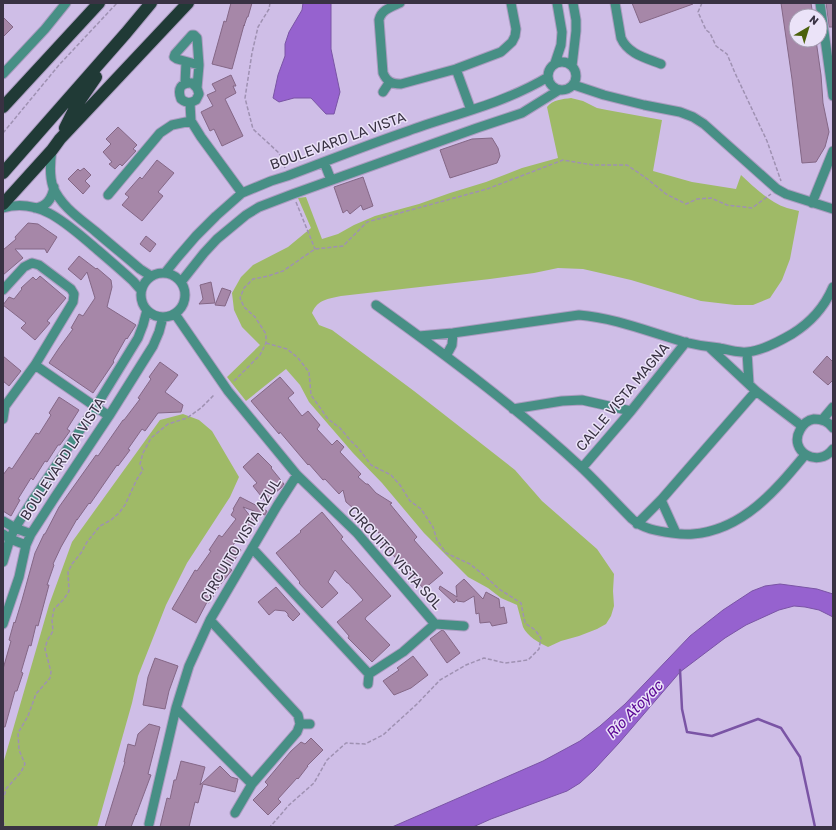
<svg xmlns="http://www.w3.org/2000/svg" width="836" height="830" viewBox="0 0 836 830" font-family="Rubik,sans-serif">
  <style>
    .green { fill: #9fba67 }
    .water { fill: #9662cf; stroke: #7a54a5 }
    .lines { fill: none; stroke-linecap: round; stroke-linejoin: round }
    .stream { stroke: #7a54a5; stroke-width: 2.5 }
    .building { fill: #a687a8; stroke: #846786 }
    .minor-casing { stroke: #ab9cc0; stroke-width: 11 }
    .highway-casing { stroke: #ab9cc0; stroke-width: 14 }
    .path { stroke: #9f91b2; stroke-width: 1.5; stroke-dasharray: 4 2; stroke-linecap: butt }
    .minor { stroke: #478f85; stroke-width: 9 }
    .highway { stroke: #203a36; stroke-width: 12 }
    .labels { text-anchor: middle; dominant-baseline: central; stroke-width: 3; stroke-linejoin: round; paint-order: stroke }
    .street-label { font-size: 14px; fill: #393243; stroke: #ebe3f8 }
    .water-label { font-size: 15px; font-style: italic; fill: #5c0996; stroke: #ebe3f8 }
  </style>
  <rect width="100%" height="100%" fill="#cfbee7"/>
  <path class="green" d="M571 98 583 101 597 108 607 110 662 120 653 171 692 182 736 189 741 175C754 187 769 202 787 208 791 209 795 210 799 211L790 259 782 280 770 298 753 305H735L701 301 631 280 583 269 558 268 534 273 490 279 341 296C328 299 318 299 312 313L319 325 332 330 414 391 515 470 542 501 597 549 614 574 613 591 614 606 611 616 606 624 597 629 579 636 561 641 548 647C539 643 527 636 523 627 521 620 519 612 517 605L501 598 488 588 468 577 424 533 382 483 353 453 309 402 300 385 286 369 246 401 227 377 260 345 242 327 234 310 232 293 241 277 253 265 288 247 311 228 298 198 306 197 322 239 338 234 354 225 375 216 419 204 450 193 486 182 522 168 558 158 547 107C552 100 563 99 571 98Z
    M183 414 199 420 212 431 239 477 230 497 187 563 166 605 138 676 132 703 97 827H3V764L5 757 49 605 72 542 160 420Z"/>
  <path class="water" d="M303 3H331V49L340 92 334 114H326L311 98H294L279 102 273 98 278 75 285 56V44L289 32 302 10Z
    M780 584 817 589 833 594V617L819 610 805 607 794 606 779 610 746 625 725 638 680 672 619 743 594 770 580 783 567 791 491 819 473 827H392L543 761 580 741 600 726 625 704 690 636 723 610 752 591 765 586Z"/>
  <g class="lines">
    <path class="stream" d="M680 670 682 709 687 732 712 736 758 719 781 728 800 757 815 827"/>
  </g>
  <path class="building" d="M231 3H252L248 17H247L244 26V25L232 69 212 64 224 21 226 22Z
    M632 3H692L693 4 640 23Z
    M781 3H811L813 16H796V40H816L821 75 823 103 829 132 825 147 816 162 802 163 792 79Z
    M826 3H833V27H829Z
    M3 17 13 27 3 37Z
    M231 75 236 86H233L236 93 225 99 243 136 222 146 214 129 210 131 201 112 213 106 207 95 216 91 212 84Z
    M118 127 137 145 133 149 136 151 122 166 120 164 115 169 109 164 112 162 103 152 111 144 106 139Z
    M492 138 498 148 500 156 497 163 450 178 440 150 472 139Z
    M157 160 174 173 158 192 163 196 142 221 122 205 129 197 125 194 140 177 142 179Z
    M84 168 91 175 85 181 90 186 83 194 68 179 78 169 80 171Z
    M363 177 373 206 363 210 361 205 350 214 347 210 343 213 334 187Z
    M28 223 38 224 57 237 47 253 45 249H15L23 258 3 275V250L16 239 15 237Z
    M146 236 156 244 150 252 140 244Z
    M79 256 96 269 97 268 111 280 112 287 107 307 136 325 127 339 126 338 113 361 114 362 93 393 49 363 59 348 73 329 71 328 79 314 83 316 95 298 87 272 81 280 68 269Z
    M40 276 66 298 47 321 50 323 35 340 21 328 26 323 3 305 9 297 14 299 22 289 21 288 33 277 36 280Z
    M211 282 215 303 199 304 203 299 200 285Z
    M222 288 231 291 225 306 215 305Z
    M3 356 21 371 9 386 3 381Z
    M827 356 833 362V380L828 385 813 372Z
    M160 362 178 375 165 392 183 405 181 412 158 413 145 431 142 429 128 449 130 450 118 466 117 465 90 504 89 503 77 520V519L61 547 53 564 54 565 47 585H49L38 626 36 625 31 646 29 645 21 672 23 673 17 691H15L5 727H3V669L11 641 9 640 14 622 15 623 22 600 35 553 44 534H45L59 507 96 455 98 456 123 420H124L140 399 138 398 151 379 149 377Z
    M280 377 294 393 288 398 302 416 308 411 320 425 317 429 332 445 337 440 344 447 340 452 361 474 358 477 366 484H368L376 493 392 503 390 504 417 537 414 540 443 573 424 589 382 543 385 541 371 523 370 524 354 507 353 508 346 502 343 490 339 494 325 479 323 480 309 464 308 465 280 432 279 434 251 401Z
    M59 397 79 410 67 429 70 431 60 445H58L47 462 45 461 33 480 31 478 18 499 20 500 11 516 3 511V475L9 467 12 469 36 433 39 434 51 415 49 413Z
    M258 453 272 467 271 468 284 484 281 488 265 501 253 486 257 483 243 467Z
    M240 497 267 511 265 515 243 507 254 521 250 531 246 538 241 535 233 545 241 550 229 568 232 570 220 585 209 603 207 602 196 623 172 609 195 570 197 571 211 551 209 550 219 535 222 537 236 519 231 515 234 510 233 509Z
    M322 512 343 537 341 539 391 596 366 617 365 619 390 645 372 662 348 638 349 636 337 622 363 600 348 583H347L335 570 328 582 338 593 322 608 299 583 300 582 276 553 301 532 300 531Z
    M464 579 483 599 486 592 499 599 500 608 504 607 507 623 492 626 490 622 480 623 479 613 476 614 474 596 464 602 457 601V599L454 603 439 589 440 586 457 597 456 586Z
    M276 587 300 614 293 621 288 616V614L285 611 275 610 269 615 258 602Z
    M442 630 444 631 460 653 447 663 430 639Z
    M413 656 428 675 411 688 394 695 383 681 399 670 397 668Z
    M155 658 178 666 169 691 165 709 143 705 148 677Z
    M149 724 160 727 148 774 151 775 136 815V814L131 827H105L125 762H124L128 744 135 746 138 734Z
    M311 738 323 750 307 766H308L298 779 297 778 278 799 281 802 268 815 253 800 268 785 265 782 291 751 301 742 305 744Z
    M181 761 205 767 200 785 220 766 231 777 238 779 235 792 203 784 198 803 195 802 189 827H160L167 798 170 799 174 780H176Z"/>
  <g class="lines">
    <defs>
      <path id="minor" d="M400 3C391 7 381 10 379 20L383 73C387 82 392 84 401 84L456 69 501 52 512 42 515 36 516 29 511 3
        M615 3 621 38C628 54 646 58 661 64
        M820 3 833 96
        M548 76a14 14 0 1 1 28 0a14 14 0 1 1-28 0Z
        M555 63 561 45 562 32 557 3
        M572 66 576 31V20L573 3
        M456 69 471 110
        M3 74 45 29 66 3
        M185 84 186 62
        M574 85 604 95 644 105 680 112 693 117 704 124 777 189 786 194 833 209
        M197 88 192 83C181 82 177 89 181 99 186 103 190 104 196 100L199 94 197 88 199 65 197 38 194 35H192L175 54 174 57 177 59 199 65
        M383 92 389 83
        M190 103 191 121 201 137 242 193
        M52 150C50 163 49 175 53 187 61 206 79 218 95 231 110 244 125 256 140 269L151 276
        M324 162 331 180
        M108 195 160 133 172 125 191 121
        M812 203 833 151
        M3 208C40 197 68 225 93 246 107 258 120 269 133 281L141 290
        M35 208C46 207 52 199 54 187
        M141 295a22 22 0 1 1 44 0a22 22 0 1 1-44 0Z
        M165 273 177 258 196 236 216 216 242 193 271 181 287 176C327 161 367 145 408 131 455 114 505 103 548 77
        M181 282 204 253 217 239 246 215 259 207 293 194 477 128 522 113 559 90
        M3 290 24 267 32 263 39 265 71 289 74 294 73 302 35 365 5 406 3 407
        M376 305C447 356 517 408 581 467 599 484 615 502 632 519 643 529 657 531 672 533 679 534 686 535 693 534 743 530 776 490 805 455
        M175 314 228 391 297 475 357 533 435 624
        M419 336 453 333 579 315C615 318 649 332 684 342 696 345 708 347 720 348 728 350 739 353 747 352 761 351 780 341 792 334 810 323 825 306 833 287
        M709 347 756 391 802 426
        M747 352 749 384
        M446 356 452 345 453 333
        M35 365 109 416
        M513 409 562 401 582 400 631 411
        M3 419 5 406
        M822 420 833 407
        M833 428C829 422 822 419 814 419 808 420 803 424 800 430 788 451 818 469 833 449
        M582 468 631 411 686 342
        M661 500 676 533
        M3 521 15 528 31 534
        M637 524 661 500 756 391
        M3 534 10 539 26 545
        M252 548 369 674
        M3 562 10 539 15 528 34 498 95 408 138 338 143 325 147 310
        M210 620 298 715 300 724 297 732 252 784 235 813
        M3 624 19 577 26 545 31 534 55 497 109 416 153 346 159 332 163 317
        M435 624 464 626
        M369 674 403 652 435 624
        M368 684 369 674
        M176 708 252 784
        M300 724H310
        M149 824 176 708 189 666 210 620 277 506 297 475"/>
      <path id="highway" d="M3 107 99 3
        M65 128 76 106 96 77
        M3 173 126 33 151 3
        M3 204 52 150 60 139 188 3"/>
    </defs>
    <use href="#minor" class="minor-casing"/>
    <use href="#highway" class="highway-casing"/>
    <path class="path" d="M270 3 269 9 258 27 252 53 245 98 253 129 279 153 285 168
      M702 3 698 12 706 30 710 33 716 46 727 54 735 73 767 141 781 181
      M3 133 59 65 117 3
      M296 202 315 249
      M266 343 287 349 298 358 309 372 311 395 328 419 340 428 350 440 359 449 371 465 391 475 400 485 410 501 421 509 433 527 437 540 446 553 470 564 486 577 499 589 521 603 525 623 535 630 541 638 539 649 528 660 505 663 484 658 466 665 440 680 417 704 383 735 365 744 346 743 327 760 314 783 289 805 270 827
      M234 381 260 355 266 343V334L255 317 244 307 240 298 244 288 253 279 268 276 283 271 315 249 343 246 367 222 487 189 563 160 593 165H627L646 178 666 194 686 204 697 199 711 198 727 205 752 208 771 194
      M3 801 6 789 21 772 25 764 19 750 18 733 28 716 36 694 50 678 51 672 45 649 47 641 53 631 52 620 54 609 64 599 69 591 68 572 72 564 81 553 87 542 100 526 111 520 119 513 125 505 137 479 143 470 140 464 143 453 151 438 168 424 187 418 201 408 214 395
      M3 821 5 827"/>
    <use href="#minor" class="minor"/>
    <use href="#highway" class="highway"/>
  </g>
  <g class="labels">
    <g class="street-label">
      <text transform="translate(338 141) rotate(-20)">BOULEVARD LA VISTA</text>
      <text transform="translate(623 397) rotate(-50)">CALLE VISTA MAGNA</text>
      <text transform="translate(63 459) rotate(-57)">BOULEVARD LA VISTA</text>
      <text transform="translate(241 540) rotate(-59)">CIRCUITO VISTA AZUL</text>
      <text transform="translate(395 558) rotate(48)">CIRCUITO VISTA SOL</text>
    </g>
    <g class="water-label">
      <text transform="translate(635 709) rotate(-46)">Río Atoyac</text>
    </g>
  </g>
  <rect width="836" height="830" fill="none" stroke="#393243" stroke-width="8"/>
  <g transform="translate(808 28) rotate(38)"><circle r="19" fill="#ebe3f8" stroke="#a49cb0"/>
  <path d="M0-3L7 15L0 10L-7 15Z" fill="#4c610c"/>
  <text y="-6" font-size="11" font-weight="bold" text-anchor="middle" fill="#393243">N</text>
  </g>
</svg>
